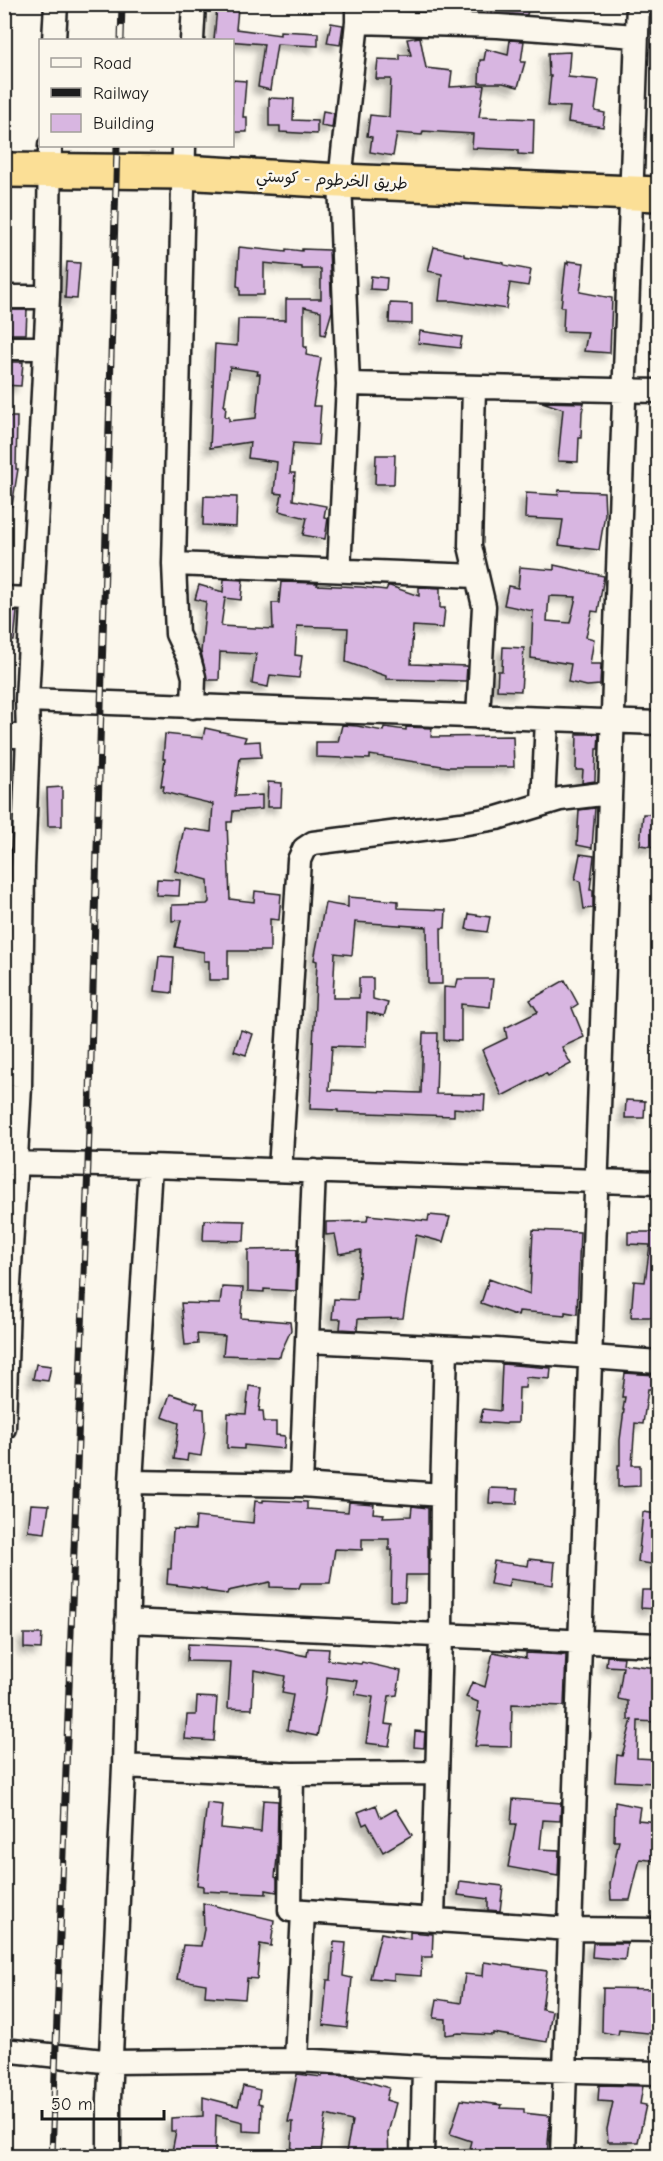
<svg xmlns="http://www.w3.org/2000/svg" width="663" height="2161" viewBox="0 0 663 2161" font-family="'Comic Neue','Playpen Sans Arabic',sans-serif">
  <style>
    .building { fill: #d8b6e1; stroke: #1c1c1c; stroke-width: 1.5; fill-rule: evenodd; filter: url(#shadow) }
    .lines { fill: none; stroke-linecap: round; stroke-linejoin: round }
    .minor-casing { stroke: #1c1c1c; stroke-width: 27 }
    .highway-casing { stroke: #1c1c1c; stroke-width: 38 }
    .minor { stroke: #fbf7ec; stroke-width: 22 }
    .highway { stroke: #fbdf96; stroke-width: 33 }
    .rail-casing { stroke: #1c1c1c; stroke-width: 7 }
    .rail { stroke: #fbf7ec; stroke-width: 4.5; stroke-dasharray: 14; stroke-linecap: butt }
    .labels { text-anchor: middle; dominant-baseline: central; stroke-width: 5; stroke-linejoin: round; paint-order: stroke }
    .street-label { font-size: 16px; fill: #1c1c1c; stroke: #fbf7ec }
  </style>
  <defs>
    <filter id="shadow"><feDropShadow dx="-5.5" dy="5.5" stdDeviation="3" flood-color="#0004"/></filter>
  </defs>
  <rect width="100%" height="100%" fill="#fbf7ec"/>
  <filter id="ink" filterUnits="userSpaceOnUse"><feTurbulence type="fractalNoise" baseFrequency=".0167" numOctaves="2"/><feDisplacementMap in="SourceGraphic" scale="12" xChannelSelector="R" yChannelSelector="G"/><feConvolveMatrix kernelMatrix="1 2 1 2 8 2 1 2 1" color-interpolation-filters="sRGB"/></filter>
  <g filter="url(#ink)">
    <path class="building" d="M473 4H529L527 15 472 12Z
      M217 7 238 9 236 29 280 35V31L318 33V46L277 44 270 90 258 87 264 44 214 40Z
      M331 23 343 25 340 45 327 43Z
      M420 37 426 68 452 71 450 87 484 85 479 117 534 119 533 155 518 154V150L472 148 473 134 423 131 422 135 397 133 393 156 370 152 372 137 367 136 370 115 389 117 391 79H376L378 59 400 60V55H411L407 39Z
      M510 40 524 41 521 62H525L518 87 503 83H479L480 60H484L486 49 508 55Z
      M570 52 568 77 599 80 595 111 605 113 603 127 568 122 570 107 548 106 551 76H549L548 53Z
      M232 80 246 81 243 117H247V132H232Z
      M269 98 294 99 293 120 317 121V134L280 132V126H269Z
      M323 111 334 113 332 128 321 126Z
      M239 247 286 252V249L302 251V249L329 250 332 311 325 335 321 334V311L304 307V347H307L306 355 321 358 313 406H321L318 445 293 443 290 473H295L293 500 326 506 324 517 328 518 325 539 303 535 307 518 279 511 282 494 274 493 277 462 248 458 250 442 210 448 215 344 237 346 238 319 286 320V299H321V269H302V267L264 263V295H240V287L237 286ZM230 367 258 371 257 374H260L256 418 229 421V417H225L226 406H224Z
      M434 247 464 254V256L504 263V265L531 270 528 286 510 283 506 309 453 301H439L442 274 428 271Z
      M568 261 584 263 580 292 612 298 610 353 584 351 588 332 563 331 564 307H561L566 263 568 264Z
      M67 262 80 263 77 299 65 298Z
      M371 276 387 278 386 290 370 289Z
      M390 303 412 304V324L389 323Z
      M4 310H27L26 334H4Z
      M420 331 462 337 460 348 418 343Z
      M4 362H23L21 386 4 385Z
      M542 402 584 403 582 412 581 438H579L578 462 558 461 563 409Z
      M4 417H17L16 469H18L12 506H4Z
      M376 455H395L394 484H375Z
      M559 490 604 492 605 514 599 550 559 545 563 520 525 518 526 493 558 495Z
      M204 496 237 497 236 527 203 525Z
      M554 565 604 576 598 612 592 611 586 637 594 639 590 664H601L600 685 587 686 568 682 571 664 531 658 533 611 504 605 508 586 518 588 520 567 554 570ZM549 596 576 597 570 623 547 621Z
      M224 579 243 580 241 600 225 598 221 626 273 629 272 603H279L281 582 318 583 317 585 361 587 386 590 388 586H390L419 596V587L440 588V608H445L443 628 413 626 411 664 467 666 466 681 386 679V676L346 662 348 628 297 626 295 655 302 656 299 678 270 675 268 687 252 684 256 654 220 652 219 680H207L201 652 206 602 195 599 199 585 223 592Z
      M4 612H17L14 641H4Z
      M503 647 524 648 521 691 497 690 498 671H502Z
      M342 725 357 726 383 731 384 727 406 730V727L432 728 431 737 513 736 514 767H449L370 755V759L316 757V742H338Z
      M205 728 246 737 244 742 260 741 261 757 240 758 235 796 262 795V809L233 811 232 822H227L230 899 254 902 255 891 281 894 279 920 270 919V951H228V980H209V961H204V952L175 947 181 920 172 921V905L207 904 209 902 208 880 175 871 184 828 211 832 213 804 163 792 164 786H161L165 759H163L165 734 203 738Z
      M577 734H599L598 749H596L595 781 582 783 583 770H576Z
      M268 782 282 783 281 807H267Z
      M62 787V826H48L47 788Z
      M595 808 592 848 577 845 579 810Z
      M643 814H658V836H657L655 847 640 845Z
      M580 854 594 856 590 890H593V908L584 909 580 881 575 880Z
      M157 879 180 880 179 896 156 895Z
      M348 897 398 901V908L446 910 445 928H441L442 984H428L427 927 355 922 352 955 335 953 333 998H359V978H373V999L388 1003 384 1016 367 1012 366 1047 332 1046 329 1090 421 1093 423 1033H438L436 1094 485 1095 484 1111 454 1108V1116L338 1112V1110L310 1109 317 961 314 960 325 903 348 907Z
      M469 914 490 917 487 932 466 929Z
      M159 956 174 957 172 993 155 991Z
      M458 979H493L490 1007 461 1004V1041L444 1040V987L456 988Z
      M565 980 578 1004 572 1008 584 1037 562 1047 571 1064 548 1076 546 1073 502 1096 482 1050 507 1038 505 1028 538 1012 530 1000Z
      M241 1030 253 1034 246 1055 234 1051Z
      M626 1100 645 1101 644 1118H625Z
      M368 1215 428 1221 429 1215 450 1217 443 1242 416 1235 403 1318 358 1319 357 1330 340 1329 341 1319H332L334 1299 357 1300 361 1250 339 1254 335 1234 326 1235V1222L367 1221Z
      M204 1220 245 1221 244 1241 203 1240Z
      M533 1230 580 1232 577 1314 565 1312V1315L519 1311 518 1316 481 1303 489 1279 530 1294Z
      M628 1232H658V1317H631L634 1281 645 1282 650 1245 628 1244Z
      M297 1249 296 1291 264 1289V1292L248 1291V1250Z
      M222 1287 243 1288 241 1318 290 1322 291 1330 281 1352 280 1357 223 1355 225 1336 197 1334 198 1344 185 1345 181 1303 220 1304Z
      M36 1364 51 1366 48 1381 33 1379Z
      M502 1364 551 1368 550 1379 526 1377 525 1388H519L518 1423H507L506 1424 480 1422 483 1409 500 1411Z
      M625 1373 655 1375 652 1389H648L643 1424 635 1423 632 1465H640V1486L618 1487V1465H620V1440L624 1410H623L625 1397H622Z
      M249 1386 262 1388 259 1411H263L264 1422H276V1435L285 1436 284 1449 244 1445V1449L227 1448 228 1413 246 1414Z
      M170 1394 198 1403 196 1408 204 1409 205 1430 201 1456 188 1454 187 1461 174 1459 179 1423 162 1417Z
      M490 1488 518 1489 517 1504 489 1503Z
      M263 1500 307 1502V1509L348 1512 349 1502 374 1504 373 1513 384 1514 383 1517 411 1516 412 1506 428 1508V1575H406L405 1601H391L392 1550H389V1539H362V1550L335 1549 330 1583H301L299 1588 270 1587V1582L228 1591 227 1594 206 1591V1589L167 1584 168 1569H171L173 1529 195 1530 196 1517 253 1523 255 1501 263 1502Z
      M31 1504 49 1505 45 1533 28 1531Z
      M643 1512 658 1514V1565L638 1562Z
      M529 1559 555 1562 553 1585 510 1579 508 1587 490 1584 494 1561 528 1566Z
      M642 1590H655L654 1609 641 1608Z
      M24 1634H42L41 1649 24 1648Z
      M188 1644 261 1647 307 1656 308 1648 329 1649 328 1660 361 1664 362 1662 401 1671 397 1695 389 1696 385 1724 393 1725 389 1746 366 1743 373 1697 355 1694 358 1681 327 1677 326 1692 317 1736 287 1730 293 1695 282 1693 285 1676 254 1670 252 1709 228 1708 231 1662 187 1661Z
      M493 1652 526 1658V1653L566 1655 564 1706 512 1704 511 1747 475 1746 481 1712 477 1711 478 1702 466 1697 472 1682 485 1687Z
      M607 1656 624 1657 623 1664 657 1668 651 1708 657 1709 656 1722 638 1721 637 1758 655 1759 654 1783 615 1781 617 1755 622 1756 632 1720H628V1701L618 1699 623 1667 606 1666Z
      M197 1697 217 1698 214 1741 185 1739 187 1715H196Z
      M415 1731 425 1732 424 1748 414 1747Z
      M513 1799 561 1803 560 1821 543 1820 540 1849 559 1850 558 1876 508 1867 516 1824H511Z
      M263 1800 278 1801 277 1858 275 1877 277 1878V1892L266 1890V1894L203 1891V1886L197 1885 207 1803 223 1805 221 1828 261 1832Z
      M615 1802 640 1807 638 1820 658 1822V1861L640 1859 630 1900H611L610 1884 619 1841H614Z
      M376 1805 381 1818 396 1809 412 1835 383 1852 367 1823 363 1825 358 1812Z
      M460 1881 503 1886 500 1911 488 1910V1899L458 1895Z
      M203 1903 274 1920 271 1946 260 1944 257 1979 247 1978 245 1999 205 1996 206 1984 177 1979 183 1945 201 1946 204 1929Z
      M410 1932 433 1934 432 1957H422L421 1976 394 1974V1980L370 1978 381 1933 410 1939Z
      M334 1942 346 1943 343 1976 352 1978 347 2028 323 2025 327 1980H331Z
      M593 1943H627L625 1960 592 1957Z
      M484 1962 547 1971 542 2009 552 2011 547 2042 493 2033V2035L459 2033 446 2035V2019L434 2018 437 1999 461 2003 465 1974 483 1976Z
      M603 1988 658 1989V2034L619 2030 618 2035 602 2032Z
      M297 2074 322 2077V2075L349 2076 389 2088 386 2100 396 2103 388 2133 389 2157H345L352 2121 326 2115 321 2151 310 2150V2157H291L293 2122H288Z
      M599 2085 643 2086 640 2104 646 2105 638 2142H608L607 2129 613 2102 598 2101Z
      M243 2086 260 2090 258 2103 262 2104 261 2132 243 2131V2122L216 2115 215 2157H171L176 2131H171V2118L203 2116V2097L238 2106Z
      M461 2100 502 2105 501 2108 524 2109V2113L550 2116 547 2157H467L471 2141 450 2134Z"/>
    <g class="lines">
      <defs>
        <path id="minor" d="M357 22 498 26 636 36
          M54 40 56 4
          M192 40 194 4
          M184 146 174 564 177 634 189 659 194 677 193 707
          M4 297H48
          M4 348H45
          M348 384 658 391
          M474 387 470 546 484 606 478 717
          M174 564 477 576
          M339 570 348 384 340 181 357 22V4
          M4 598 31 599
          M27 700 658 723
          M4 736H28
          M543 803 547 720
          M4 1163 150 1166 658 1183
          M280 1170 299 860 304 849 313 843 461 824 497 818 560 799 610 793
          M307 1341 497 1350 658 1362
          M4 1428 8 1303 20 1086 23 868 28 736 27 700 48 297 50 146
          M131 1482 301 1485 442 1495
          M301 1485 314 1171
          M127 1621 658 1645
          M124 1766 292 1774 437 1773
          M292 1774 290 1910 570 1929 658 1930
          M433 1919 441 1637 442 1495 446 1349
          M4 2050 112 2062 296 2060 424 2067 658 2073
          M296 2060 303 1911
          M109 2156V2099L124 1766 131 1482 150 1166
          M422 2156 424 2067
          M562 2156 638 4"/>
        <path id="highway" d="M4 170 182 172 340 181 658 194"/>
      </defs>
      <use href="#minor" class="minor-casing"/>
      <use href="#highway" class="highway-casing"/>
      <use href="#minor" class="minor"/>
      <use href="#highway" class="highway"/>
      <defs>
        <path id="rail" d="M121 40 122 4
          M52 2156 88 1164 117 146"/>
      </defs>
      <use href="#rail" class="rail-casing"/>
      <use href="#rail" class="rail"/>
    </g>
  </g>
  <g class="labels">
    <g class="street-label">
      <text transform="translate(332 180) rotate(3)">طريق الخرطوم - كوستي</text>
    </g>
  </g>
  <rect width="663" height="2161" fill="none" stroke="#fbf7ec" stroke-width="24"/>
  <rect x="12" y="12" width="639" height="2137" fill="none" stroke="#1c1c1c" stroke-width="2" filter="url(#ink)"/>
  <rect x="39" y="39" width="195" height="108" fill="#fbf7ec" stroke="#a29f99" stroke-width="1.5"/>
  <rect x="51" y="58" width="30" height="9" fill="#fbf7ec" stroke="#a29f99" stroke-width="1.5"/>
  <text x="93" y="69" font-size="18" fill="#1c1c1c">Road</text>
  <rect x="51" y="88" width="30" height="9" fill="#1c1c1c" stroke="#a29f99" stroke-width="1.5"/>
  <text x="93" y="99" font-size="18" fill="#1c1c1c">Railway</text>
  <rect x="51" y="114" width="30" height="18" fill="#d8b6e1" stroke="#a29f99" stroke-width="1.5"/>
  <text x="93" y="129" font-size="18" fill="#1c1c1c">Building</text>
  <path d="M42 2110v9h122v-9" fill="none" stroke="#1c1c1c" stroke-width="3"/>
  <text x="51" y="2110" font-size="18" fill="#1c1c1c" stroke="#fbf7ec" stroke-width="4.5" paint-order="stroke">50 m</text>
</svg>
